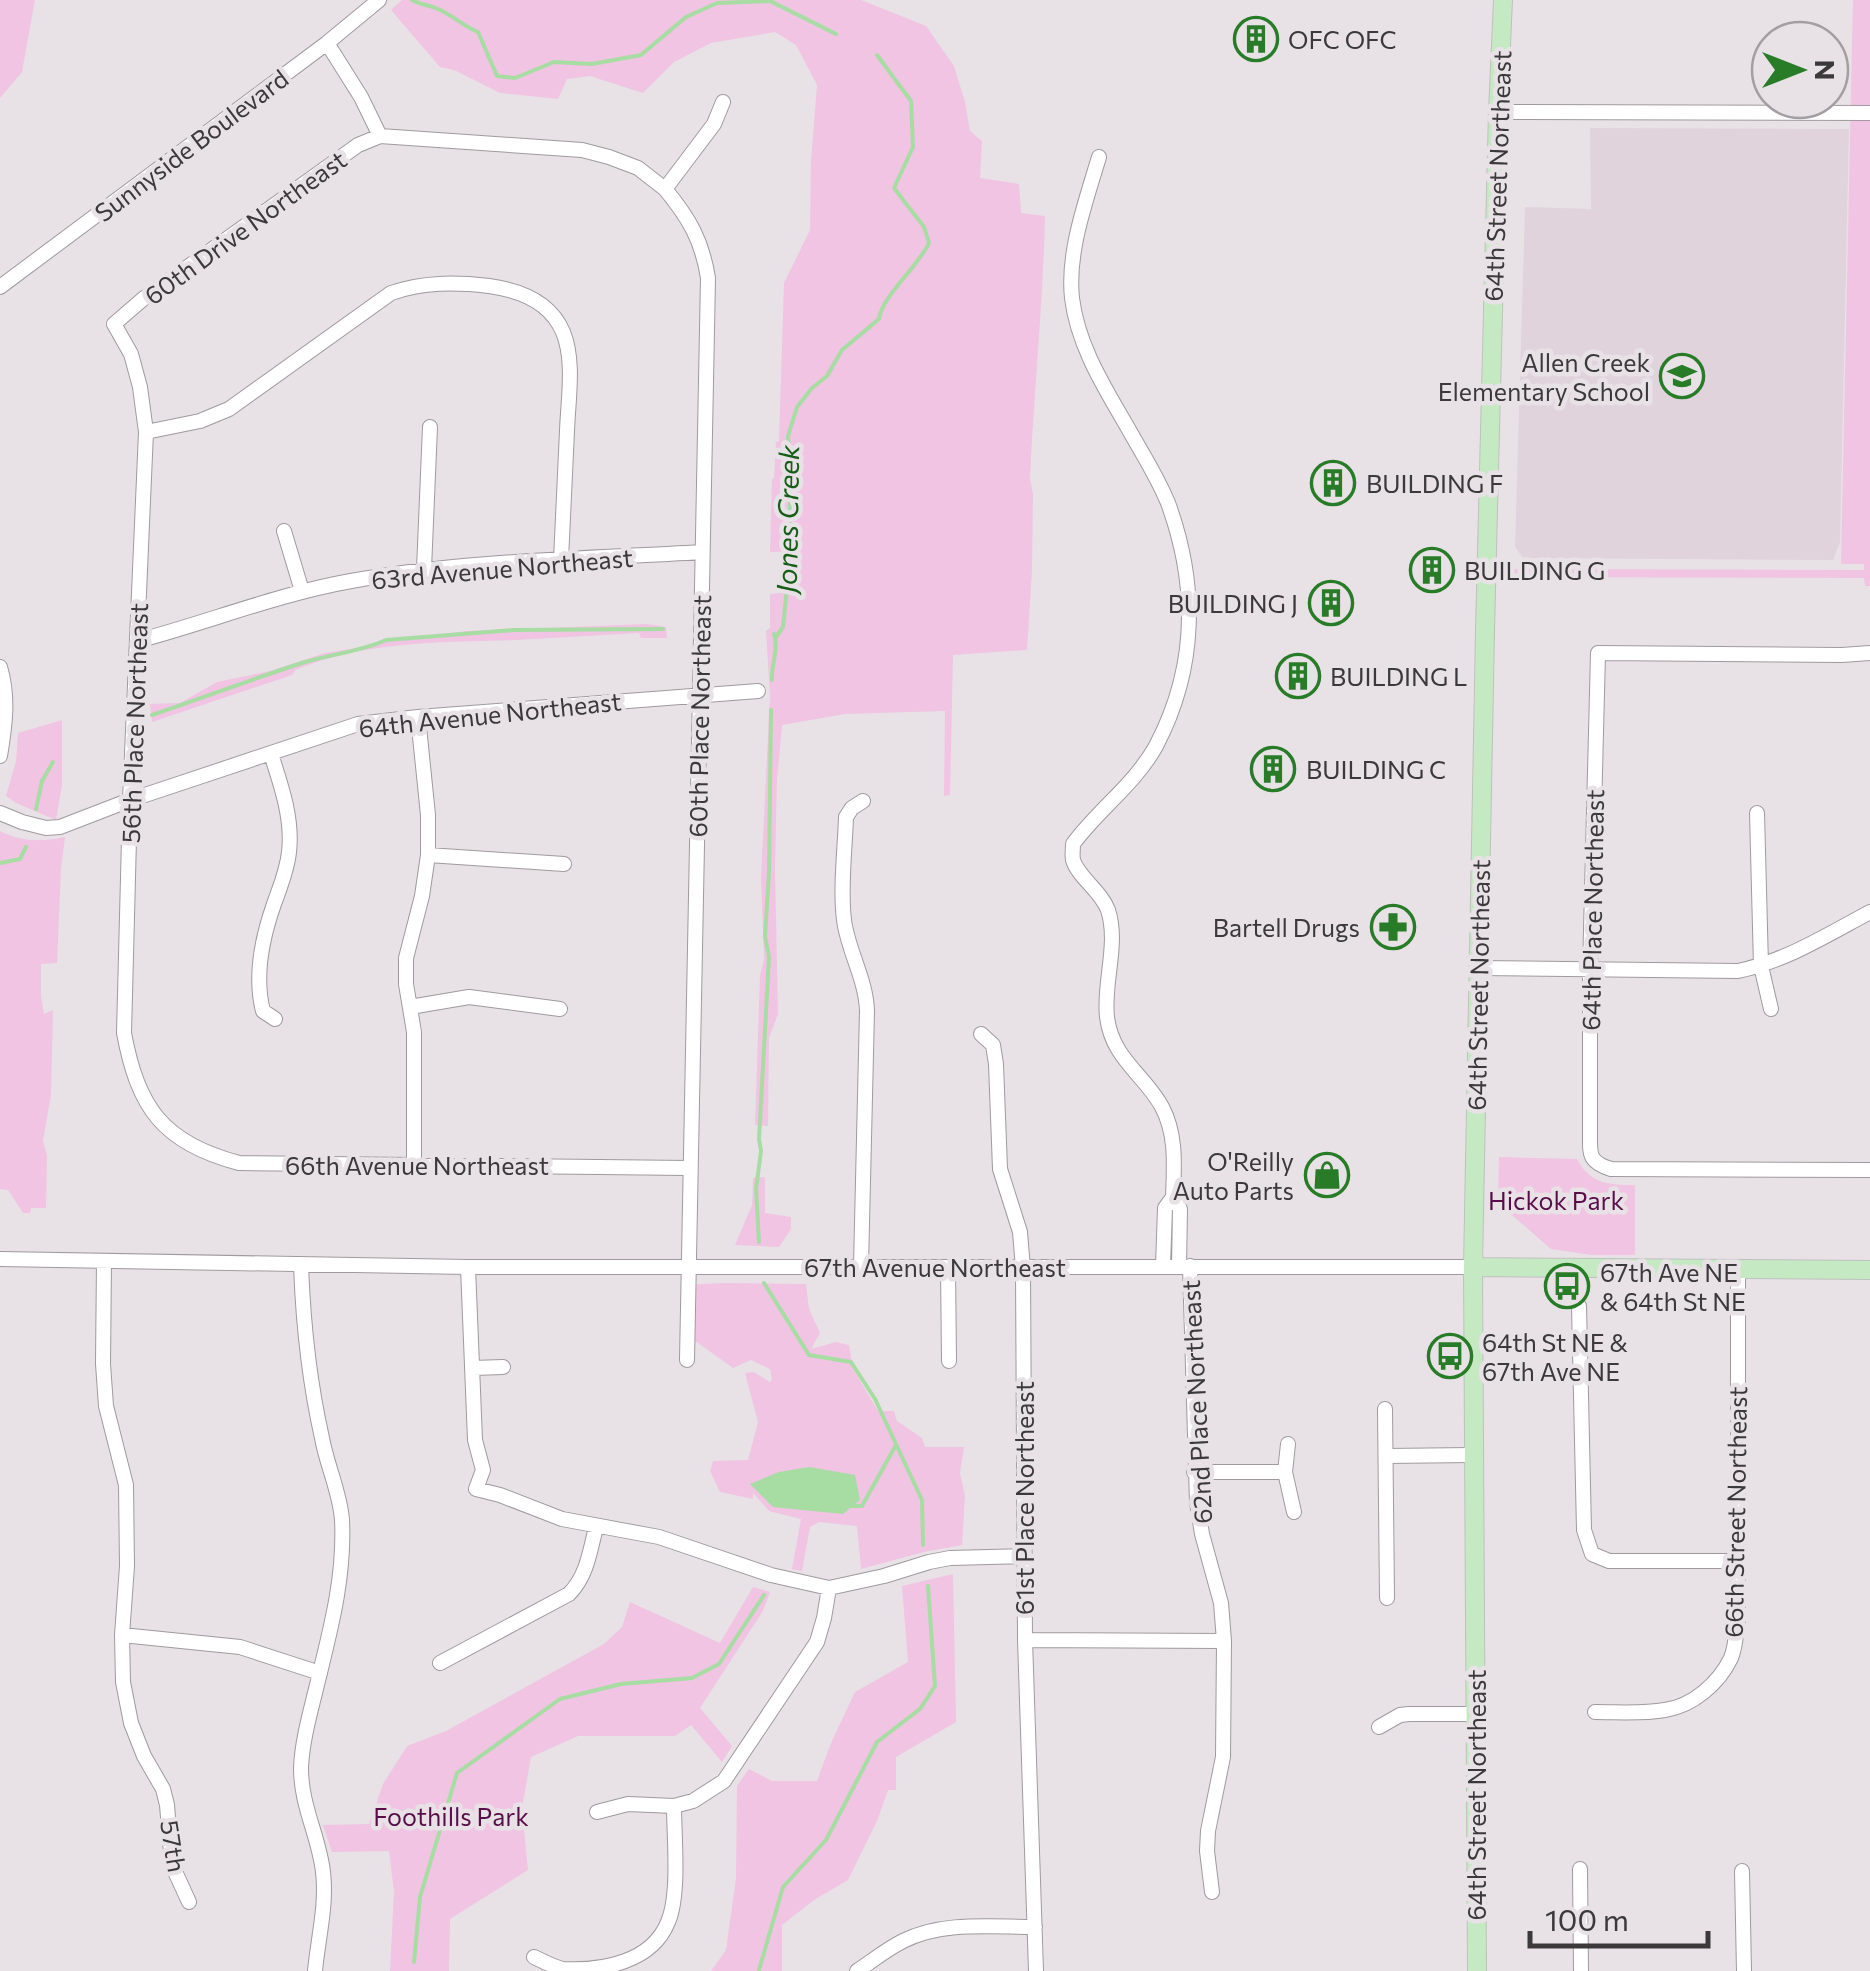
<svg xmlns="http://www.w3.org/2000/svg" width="1870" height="1971" viewBox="0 0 1870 1971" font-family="Commissioner,sans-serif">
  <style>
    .built { fill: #e1d3dc }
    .green { fill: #f0c4e2 }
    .water { fill: #a7dca3 }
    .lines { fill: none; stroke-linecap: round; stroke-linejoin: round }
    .stream { stroke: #a7dca3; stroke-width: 4 }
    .minor-casing { stroke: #a09a9e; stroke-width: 16 }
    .major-casing { stroke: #c0c0c0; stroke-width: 20 }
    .minor { stroke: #fff; stroke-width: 14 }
    .major { stroke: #c5e9c2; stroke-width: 18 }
    .labels { text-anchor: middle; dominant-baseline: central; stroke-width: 9; stroke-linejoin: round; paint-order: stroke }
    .poi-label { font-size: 25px; fill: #3b393a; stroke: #e8e2e6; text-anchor: start }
    .street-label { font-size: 25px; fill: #3b393a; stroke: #e8e2e6 }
    .park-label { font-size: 25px; fill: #590e4a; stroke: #e8e2e6 }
    .water-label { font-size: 28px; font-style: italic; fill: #165e17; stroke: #e8e2e6 }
  </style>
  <rect width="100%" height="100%" fill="#e8e2e6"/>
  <path class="built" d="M1590 128 1849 129 1840 542 1833 560 1523 558 1515 547 1525 207 1591 209Z"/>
  <path class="green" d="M0 0H35L22 72 0 98Z
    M402 0H861L926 26 954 66 965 102 970 131 982 141 980 178 1019 184 1021 213 1045 216C1043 304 1034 391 1030 479L1033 494 1032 570 1027 650 953 655 950 795 944 796 945 711 845 714 782 725 777 780 775 868 778 1014 769 1038 768 1126 755 1125 760 976 764 959 761 878 770 696 766 631 770 628V594L782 593 784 552H770L772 479 774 478 776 442 779 441 784 283 810 230 811 161 817 85 796 45 775 32 711 43 674 62 643 93 590 76 567 79 558 99 500 93 454 70 440 67 391 10Z
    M1853 0H1870V586H1865L1864 578 1513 577V569L1864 570V564H1841Z
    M647 624 666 627 667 638H641L639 633C598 635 557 638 516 640 441 642 364 641 295 670L292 675 152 722 150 704 180 703 217 682 270 671 325 653 369 646 381 641 468 631Z
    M62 720V785L56 820 16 803 6 796 16 761 18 733Z
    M0 831C21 842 42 842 65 837L61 868 57 963 41 964V996L44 1014 53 1010 51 1095 43 1141 47 1156 46 1208H31L30 1213H23L8 1190 0 1189Z
    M1499 1157 1577 1159C1590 1184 1609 1185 1635 1185V1255H1591L1551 1249 1498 1203Z
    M765 1177V1213L791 1217V1229L779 1247 735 1245 752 1205 753 1178Z
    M723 1283 806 1284 809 1309 820 1333 811 1349 836 1342 849 1345 853 1369 878 1411H894L897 1421 922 1438 925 1447H964L960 1473 965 1496 962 1545 924 1552 861 1569 857 1526 819 1522 810 1527 802 1571 792 1569 801 1519 769 1511 753 1493V1499L720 1492 710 1471 713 1461 748 1460 758 1422 745 1373 754 1372 770 1382 772 1379 770 1369 751 1360 733 1368 691 1338 684 1285Z
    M953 1574 956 1722 896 1757V1790H888L877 1821 848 1880 814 1900 782 1925V1971H711L726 1950 736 1878 737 1786 749 1769 772 1781H817L831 1743 855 1692 908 1662 902 1586Z
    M753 1587 770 1592 763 1611 700 1708 732 1746 722 1762 691 1725 675 1736H578L531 1757 522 1808 528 1870 450 1919 449 1971H390L394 1892 389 1851 332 1852 323 1825 369 1824 383 1784 407 1746 446 1731 604 1644 622 1627 630 1602 720 1643Z"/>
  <path class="water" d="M809 1467 855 1475 860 1500 843 1514 773 1507 750 1484 779 1472Z"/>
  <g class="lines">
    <path class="stream" d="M412 0C421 5 429 5 438 9 452 15 463 26 478 32L497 76 515 78 554 62 592 64 641 55 686 17 717 3 770 1 836 34
      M776 637 783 627 790 559V495L787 482 790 464 788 436 797 407 812 388 827 376 842 350 879 319C882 296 917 268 929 243L924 227 894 188 913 147 911 101 877 55
      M772 680C771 664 779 651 774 634
      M152 715C203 698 252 679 302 663 330 654 360 652 386 640L514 630 663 629
      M36 809 42 781 53 762
      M0 863 20 859 26 847
      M759 1242 756 1189 761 1151 759 1139 769 957 765 936 769 873 771 710
      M764 1283 809 1355 851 1362 875 1399 922 1500 923 1545
      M851 1506H862L896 1445
      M414 1962 420 1897 457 1773 560 1699 621 1684 692 1678 719 1664 764 1595
      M759 1970 783 1887 826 1840 877 1742 920 1709 935 1686 928 1586"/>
    <defs>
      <path id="minor" d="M327 43 361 97 380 136
        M1498 112 1870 113
        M1099 157C1086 201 1067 252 1072 298 1078 347 1105 388 1129 430 1142 453 1158 478 1168 503 1198 585 1197 668 1156 746 1135 784 1098 810 1073 844 1073 850 1072 855 1073 860 1078 877 1101 891 1108 910 1119 944 1103 983 1107 1017 1112 1059 1145 1075 1162 1107 1177 1135 1174 1167 1173 1197
        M665 189 638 168 609 157 582 150 380 136 358 145 143 299 114 324 131 354 140 387 146 432 130 800 124 1033C138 1108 163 1143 239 1163L689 1168
        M0 287 327 43 379 0
        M146 432 200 421 229 409 391 293C424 282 454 282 489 286 519 290 550 301 563 332 575 361 568 400 567 431 565 474 563 517 561 560
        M284 531 302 591
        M424 569 430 427
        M137 641C209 622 278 594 351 581 466 560 586 559 702 552
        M1870 653 1842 655 1598 653 1590 970V1133C1590 1154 1588 1162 1611 1169L1870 1170
        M0 667C9 697 5 726 0 756
        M271 754C281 785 293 819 289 852 287 871 280 887 274 904 262 938 254 976 263 1011L275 1019
        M0 813 22 822 46 828 60 827 130 800 358 724 418 717 758 691
        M1757 813 1761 966 1771 1009
        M428 855 564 864
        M1478 968 1738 971C1786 961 1827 935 1870 912
        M410 1007 469 997 560 1009
        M981 1034 993 1045 996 1064 1000 1169 1020 1232 1023 1268 1025 1640 1036 1971
        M414 1164V1032L406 984V958L422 896 428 855V815L418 717
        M0 1259 468 1267H1473
        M104 1261 103 1364 106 1406 126 1485 127 1566 122 1635 123 1682 131 1723 144 1756 163 1789 167 1805 172 1865 189 1902
        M301 1264C303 1323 309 1380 322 1438 327 1466 340 1492 342 1520 345 1580 329 1635 315 1693 309 1717 302 1743 301 1768 301 1807 319 1836 323 1872 327 1905 318 1938 315 1971
        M861 1266 867 1011C866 979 848 951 844 920 840 888 845 849 846 817L852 808 863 801
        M1163 1266 1165 1208 1173 1197 1180 1209 1179 1266
        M1190 1266 1197 1502 1202 1534 1221 1603 1224 1641 1223 1757 1208 1831 1207 1851 1212 1892
        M468 1267 475 1440 483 1470 476 1489 500 1495 562 1519 659 1537 771 1575 829 1588 884 1576 929 1562 950 1558 1023 1556
        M948 1267 949 1361
        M1579 1306 1584 1530 1592 1554 1609 1561H1737
        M687 1360 708 278C702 240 689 218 665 189L714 124 723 102
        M473 1368 503 1367
        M1385 1409 1387 1598
        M1288 1444 1285 1472 1294 1512
        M1386 1456 1472 1455
        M1194 1472H1285
        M122 1635 240 1647 320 1673
        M1025 1640 1224 1641
        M440 1663 569 1594C587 1576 590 1551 596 1527
        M1595 1712C1618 1712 1642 1714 1665 1710 1693 1706 1719 1683 1731 1658 1736 1646 1736 1632 1738 1619V1269
        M1379 1727 1400 1715 1409 1714H1476
        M597 1812 628 1804 674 1806
        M1580 1869 1581 1971
        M1742 1871 1744 1971
        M534 1957C543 1961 553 1967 563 1969 603 1971 652 1962 668 1922 680 1894 674 1837 674 1806L693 1801 724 1781 817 1642 824 1618 829 1588
        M857 1971C872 1961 887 1949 903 1941 943 1921 991 1927 1035 1927"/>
      <path id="major" d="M1473 1267 1870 1270
        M1477 1971 1473 1267 1485 631 1498 112 1503 0"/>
    </defs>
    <use href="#minor" class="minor-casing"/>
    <use href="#major" class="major-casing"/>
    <use href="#minor" class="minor"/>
    <use href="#major" class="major"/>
  </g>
  <defs>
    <symbol id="building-ring" viewBox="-11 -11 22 22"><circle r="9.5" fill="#e8e2e6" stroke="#287c28" stroke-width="1.5"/><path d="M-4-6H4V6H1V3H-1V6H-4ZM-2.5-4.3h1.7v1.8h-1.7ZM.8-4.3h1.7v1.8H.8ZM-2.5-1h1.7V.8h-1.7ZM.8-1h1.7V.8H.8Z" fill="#287c28"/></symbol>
    <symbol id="school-ring" viewBox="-11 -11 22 22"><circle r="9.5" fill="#e8e2e6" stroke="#287c28" stroke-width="1.5"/><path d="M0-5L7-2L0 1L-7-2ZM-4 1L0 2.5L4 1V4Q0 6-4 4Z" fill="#287c28"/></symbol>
    <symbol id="pharmacy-ring" viewBox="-11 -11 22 22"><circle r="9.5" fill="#e8e2e6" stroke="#287c28" stroke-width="1.5"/><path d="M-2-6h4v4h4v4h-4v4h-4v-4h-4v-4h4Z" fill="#287c28"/></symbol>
    <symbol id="shop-ring" viewBox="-11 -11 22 22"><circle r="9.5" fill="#e8e2e6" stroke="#287c28" stroke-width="1.5"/><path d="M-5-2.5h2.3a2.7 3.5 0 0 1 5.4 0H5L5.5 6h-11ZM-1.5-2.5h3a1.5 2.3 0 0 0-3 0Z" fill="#287c28"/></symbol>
    <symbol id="bus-ring" viewBox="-11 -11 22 22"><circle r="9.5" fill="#e8e2e6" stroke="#287c28" stroke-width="1.5"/><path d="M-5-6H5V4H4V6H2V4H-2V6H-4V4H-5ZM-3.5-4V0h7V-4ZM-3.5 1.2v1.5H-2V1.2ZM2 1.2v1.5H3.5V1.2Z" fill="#287c28"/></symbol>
  </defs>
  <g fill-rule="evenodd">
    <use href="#building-ring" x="1231" y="14" width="50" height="50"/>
    <use href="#school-ring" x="1657" y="351" width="50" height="50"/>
    <use href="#building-ring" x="1308" y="458" width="50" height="50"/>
    <use href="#building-ring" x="1407" y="545" width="50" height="50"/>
    <use href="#building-ring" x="1306" y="578" width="50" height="50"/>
    <use href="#building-ring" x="1273" y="651" width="50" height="50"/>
    <use href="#building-ring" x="1248" y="744" width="50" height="50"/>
    <use href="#pharmacy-ring" x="1368" y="902" width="50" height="50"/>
    <use href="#shop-ring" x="1302" y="1150" width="50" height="50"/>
    <use href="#bus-ring" x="1542" y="1261" width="50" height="50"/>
    <use href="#bus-ring" x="1425" y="1331" width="50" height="50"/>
  </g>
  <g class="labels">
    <g class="poi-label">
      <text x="1288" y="39">OFC OFC</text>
      <text x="1650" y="362" text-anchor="end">Allen Creek<tspan x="1650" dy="29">Elementary School</tspan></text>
      <text x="1366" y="483">BUILDING F</text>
      <text x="1464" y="570">BUILDING G</text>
      <text x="1298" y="603" text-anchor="end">BUILDING J</text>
      <text x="1330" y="676">BUILDING L</text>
      <text x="1306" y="769">BUILDING C</text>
      <text x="1360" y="927" text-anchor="end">Bartell Drugs</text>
      <text x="1294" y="1161" text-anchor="end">O'Reilly<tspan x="1294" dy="29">Auto Parts</tspan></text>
      <text x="1600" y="1272">67th Ave NE<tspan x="1600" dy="29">&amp; 64th St NE</tspan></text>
      <text x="1482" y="1342">64th St NE &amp;<tspan x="1482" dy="29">67th Ave NE</tspan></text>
    </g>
    <g class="street-label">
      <text transform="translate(191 145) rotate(-37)">Sunnyside Boulevard</text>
      <text transform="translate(1497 176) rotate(-88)">64th Street Northeast</text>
      <text transform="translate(245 227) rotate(-36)">60th Drive Northeast</text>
      <text transform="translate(502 568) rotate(-5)">63rd Avenue Northeast</text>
      <text transform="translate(490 714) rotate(-6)">64th Avenue Northeast</text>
      <text transform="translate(699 716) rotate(-89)">60th Place Northeast</text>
      <text transform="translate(134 723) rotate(-88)">56th Place Northeast</text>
      <text transform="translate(1592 910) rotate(-89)">64th Place Northeast</text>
      <text transform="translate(1478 985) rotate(-89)">64th Street Northeast</text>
      <text x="417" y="1165">66th Avenue Northeast</text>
      <text x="935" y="1267">67th Avenue Northeast</text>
      <text transform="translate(1196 1402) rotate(-93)">62nd Place Northeast</text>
      <text transform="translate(1024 1498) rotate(-90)">61st Place Northeast</text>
      <text transform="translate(1735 1512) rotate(-89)">66th Street Northeast</text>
      <text transform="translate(1476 1795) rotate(-90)">64th Street Northeast</text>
      <text transform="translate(174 1846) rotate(81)">57th</text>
    </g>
    <g class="park-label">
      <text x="1556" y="1200">Hickok Park</text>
      <text x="451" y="1816">Foothills Park</text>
    </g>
    <g class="water-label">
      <text transform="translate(787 519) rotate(-89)">Jones Creek</text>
    </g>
  </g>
  <g transform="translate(1800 70) rotate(90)"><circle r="48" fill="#e8e2e6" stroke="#a39ea1" stroke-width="2.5"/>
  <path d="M0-8L18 38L0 25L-18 38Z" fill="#287c28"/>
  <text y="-15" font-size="28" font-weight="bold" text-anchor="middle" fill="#3b393a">N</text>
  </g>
  <path d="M1530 1931v15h178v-15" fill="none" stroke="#3b393a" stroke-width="5"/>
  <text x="1545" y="1931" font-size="30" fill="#3b393a" stroke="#e8e2e6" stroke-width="8" paint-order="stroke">100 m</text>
</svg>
